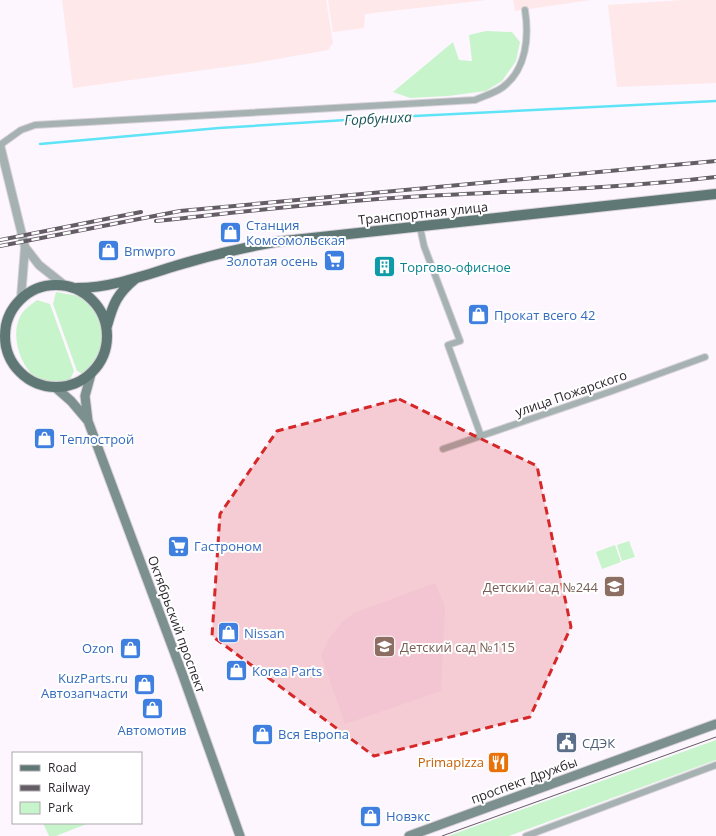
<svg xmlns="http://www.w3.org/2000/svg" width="716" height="836" viewBox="0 0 716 836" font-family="'Open Sans',sans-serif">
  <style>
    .built { fill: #faecfc }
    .industrial { fill: #fee8e9 }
    .green { fill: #c8f4cb }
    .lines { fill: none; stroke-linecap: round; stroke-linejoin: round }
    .stream { stroke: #5ee4f6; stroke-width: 2.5 }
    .minor-casing { stroke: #d7d1d8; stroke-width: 8 }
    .tertiary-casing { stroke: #d7d1d8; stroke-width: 10 }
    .secondary-casing { stroke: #d7d1d8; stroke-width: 11 }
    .primary-casing { stroke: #d7d1d8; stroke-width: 12 }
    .minor { stroke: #a5b2b1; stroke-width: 6 }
    .tertiary { stroke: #a5b2b1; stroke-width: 8 }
    .secondary { stroke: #7c908f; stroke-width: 9 }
    .primary { stroke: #5f7876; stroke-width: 10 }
    .tram { stroke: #645d65; stroke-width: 1 }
    .rail-casing { stroke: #645d65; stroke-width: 4 }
    .rail { stroke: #fff; stroke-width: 2.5; stroke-dasharray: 8; stroke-linecap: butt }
    .marked { fill: #d62828; fill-opacity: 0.2; stroke: #d62828; stroke-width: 3; stroke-dasharray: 8 5; stroke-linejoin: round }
    .labels { text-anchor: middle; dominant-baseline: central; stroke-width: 4; stroke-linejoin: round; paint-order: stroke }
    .street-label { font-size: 13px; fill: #2c262d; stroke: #fff }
    .shop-label { font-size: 13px; fill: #366cbe; stroke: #fff; text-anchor: start }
    .culture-label { font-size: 13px; fill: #0d838f; stroke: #fff; text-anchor: start }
    .education-label { font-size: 13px; fill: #785e54; stroke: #fff; text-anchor: end }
    .service-label { font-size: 13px; fill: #4e5e75; stroke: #fff; text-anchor: start }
    .food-label { font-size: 13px; fill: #c56008; stroke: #fff; text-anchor: end }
    .water-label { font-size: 14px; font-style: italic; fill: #1c555c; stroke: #fff }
  </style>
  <rect width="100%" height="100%" fill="#fdf6fe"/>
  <path class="built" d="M435 583 445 607 441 691 345 724 321 655 329 639 342 622 354 613Z"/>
  <path class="industrial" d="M62 0H326L333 43 328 50 255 63 73 88Z
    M328 0H487L365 14 364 28 333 32Z
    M513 0H591L515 11Z
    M683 0H716V83L617 87 608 5Z"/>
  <path class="green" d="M486 31 512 32 520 42 516 61 502 81 486 91 448 96 410 98 393 92 453 42 459 60 472 61 469 35Z
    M56 292C67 294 80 295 88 301 113 321 104 356 83 374L77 371 53 304Z
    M37 300 50 304 74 371 69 382C60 383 43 383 35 377 19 364 10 333 21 315 24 309 32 304 37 300Z
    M629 541 635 557 622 561 617 545Z
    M615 545 621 562 602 569 596 552Z
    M716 740V760L509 836H448Z
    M43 823H89L56 836H49Z"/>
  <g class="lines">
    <path class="stream" d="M40 144 219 128 394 117 716 101"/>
    <defs>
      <path id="minor" d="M0 145 21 130 35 125 475 100C484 96 495 93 503 87 527 69 529 36 525 10
        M420 227 424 246 460 341 448 345 481 436
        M443 449 612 391 705 357
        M526 836 716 765"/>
      <path id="tertiary" d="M0 145 25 247 21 298
        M25 247 39 265 63 284"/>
      <path id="secondary" d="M91 374 85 396 88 421 182 673 240 836
        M55 387 71 401 88 421
        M409 836 716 724"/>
      <path id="primary" d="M5 336a51 51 0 1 1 102 0a51 51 0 1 1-102 0Z
        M77 288C110 288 143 276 175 266 208 256 241 248 275 242L716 194
        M107 326C113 304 117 294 135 279"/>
    </defs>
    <use href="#minor" class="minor-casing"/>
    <use href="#tertiary" class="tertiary-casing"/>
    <use href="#secondary" class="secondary-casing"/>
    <use href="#primary" class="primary-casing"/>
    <use href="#minor" class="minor"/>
    <use href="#tertiary" class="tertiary"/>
    <use href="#secondary" class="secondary"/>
    <use href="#primary" class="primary"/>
    <path class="tram" d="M442 836 716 737"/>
    <defs>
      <path id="rail" d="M156 221C240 212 324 202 408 197 511 191 614 189 716 177
        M0 240 141 212
        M0 246 180 211 716 161"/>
    </defs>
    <use href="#rail" class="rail-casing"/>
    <use href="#rail" class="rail"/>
  </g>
  <path class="marked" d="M399 399 537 466 571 627 530 717 374 756 212 636 220 514 277 431Z"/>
  <defs>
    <symbol id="shop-square" viewBox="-11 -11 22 22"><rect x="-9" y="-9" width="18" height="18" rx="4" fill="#3f7fe0" stroke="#fff"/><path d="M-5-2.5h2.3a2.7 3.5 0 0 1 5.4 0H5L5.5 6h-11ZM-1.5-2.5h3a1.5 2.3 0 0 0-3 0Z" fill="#fff"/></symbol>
    <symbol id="supermarket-square" viewBox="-11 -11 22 22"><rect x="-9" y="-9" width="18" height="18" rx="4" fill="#3f7fe0" stroke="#fff"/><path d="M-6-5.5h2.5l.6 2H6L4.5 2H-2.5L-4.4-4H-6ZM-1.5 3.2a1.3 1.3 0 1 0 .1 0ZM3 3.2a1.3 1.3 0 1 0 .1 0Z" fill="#fff"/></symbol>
    <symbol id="building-square" viewBox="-11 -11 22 22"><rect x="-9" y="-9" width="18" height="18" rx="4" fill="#0f9aa8" stroke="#fff"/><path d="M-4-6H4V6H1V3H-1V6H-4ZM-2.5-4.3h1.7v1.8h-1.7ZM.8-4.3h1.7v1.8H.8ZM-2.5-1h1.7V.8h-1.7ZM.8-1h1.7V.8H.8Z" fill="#fff"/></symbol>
    <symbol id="school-square" viewBox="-11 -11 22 22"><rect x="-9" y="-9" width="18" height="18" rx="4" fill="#8d6e63" stroke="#fff"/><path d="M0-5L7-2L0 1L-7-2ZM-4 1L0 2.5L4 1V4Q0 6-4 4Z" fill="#fff"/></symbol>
    <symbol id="civic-square" viewBox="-11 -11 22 22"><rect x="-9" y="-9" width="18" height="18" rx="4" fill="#5c6f8a" stroke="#fff"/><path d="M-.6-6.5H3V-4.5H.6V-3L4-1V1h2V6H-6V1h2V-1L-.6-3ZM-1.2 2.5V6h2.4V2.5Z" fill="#fff"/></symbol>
    <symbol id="restaurant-square" viewBox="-11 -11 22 22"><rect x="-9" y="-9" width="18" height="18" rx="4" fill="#e8710a" stroke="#fff"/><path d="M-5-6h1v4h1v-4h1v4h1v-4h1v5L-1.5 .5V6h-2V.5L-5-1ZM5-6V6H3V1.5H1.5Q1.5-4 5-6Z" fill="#fff"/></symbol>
  </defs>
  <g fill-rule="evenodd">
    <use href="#shop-square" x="218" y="220" width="25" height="25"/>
    <use href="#shop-square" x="96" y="238" width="25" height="25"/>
    <use href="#supermarket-square" x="322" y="248" width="25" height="25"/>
    <use href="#building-square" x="372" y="254" width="25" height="25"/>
    <use href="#shop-square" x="466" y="302" width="25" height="25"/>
    <use href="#shop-square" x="32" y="426" width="25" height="25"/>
    <use href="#supermarket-square" x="166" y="534" width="25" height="25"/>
    <use href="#school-square" x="602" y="574" width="25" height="25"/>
    <use href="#shop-square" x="216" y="620" width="25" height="25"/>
    <use href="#school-square" x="372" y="634" width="25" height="25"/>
    <use href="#shop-square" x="118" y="636" width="25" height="25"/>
    <use href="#shop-square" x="224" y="658" width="25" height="25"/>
    <use href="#shop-square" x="132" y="672" width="25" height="25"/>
    <use href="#shop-square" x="140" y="696" width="25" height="25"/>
    <use href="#shop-square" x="250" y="722" width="25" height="25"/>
    <use href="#civic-square" x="554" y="730" width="25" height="25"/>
    <use href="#restaurant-square" x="486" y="750" width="25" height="25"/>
    <use href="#shop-square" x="358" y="804" width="25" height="25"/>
  </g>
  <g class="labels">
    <g class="street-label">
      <text transform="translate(423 213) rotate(-6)">Транспортная улица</text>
      <text transform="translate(571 393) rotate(-19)">улица Пожарского</text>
      <text transform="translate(177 624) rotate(70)">Октябрьский проспект</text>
      <text transform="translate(524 780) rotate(-20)">проспект Дружбы</text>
    </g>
    <g class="shop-label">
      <text x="246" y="225">Станция<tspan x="246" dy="15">Комсомольская</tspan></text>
      <text x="124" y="251">Bmwpro</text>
      <text x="318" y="261" text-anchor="end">Золотая осень</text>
      <text x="494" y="315">Прокат всего 42</text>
      <text x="60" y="439">Теплострой</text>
      <text x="194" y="546">Гастроном</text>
      <text x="244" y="633">Nissan</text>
      <text x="114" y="648" text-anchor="end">Ozon</text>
      <text x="252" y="671">Korea Parts</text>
      <text x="128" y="678" text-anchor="end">KuzParts.ru<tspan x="128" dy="15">Автозапчасти</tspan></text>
      <text x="152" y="730" text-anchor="middle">Автомотив</text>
      <text x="278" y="734">Вся Европа</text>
      <text x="386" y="816">Новэкс</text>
    </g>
    <g class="culture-label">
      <text x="400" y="267">Торгово-офисное</text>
    </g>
    <g class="education-label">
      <text x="598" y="587">Детский сад №244</text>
      <text x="400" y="647" text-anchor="start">Детский сад №115</text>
    </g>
    <g class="service-label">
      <text x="582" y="743">СДЭК</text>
    </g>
    <g class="food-label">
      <text x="484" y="762">Primapizza</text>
    </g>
    <g class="water-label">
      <text transform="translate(378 118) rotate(-3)">Горбуниха</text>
    </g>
  </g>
  <rect x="12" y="752" width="130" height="72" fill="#ffffff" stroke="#aba8ab"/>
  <rect x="20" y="765" width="20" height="6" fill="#5f7876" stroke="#aba8ab"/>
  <text x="48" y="772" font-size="12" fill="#2c262d">Road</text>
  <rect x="20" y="785" width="20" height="6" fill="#645d65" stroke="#aba8ab"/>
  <text x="48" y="792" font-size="12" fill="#2c262d">Railway</text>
  <rect x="20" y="802" width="20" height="12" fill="#c8f4cb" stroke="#aba8ab"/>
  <text x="48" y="812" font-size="12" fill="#2c262d">Park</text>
</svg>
